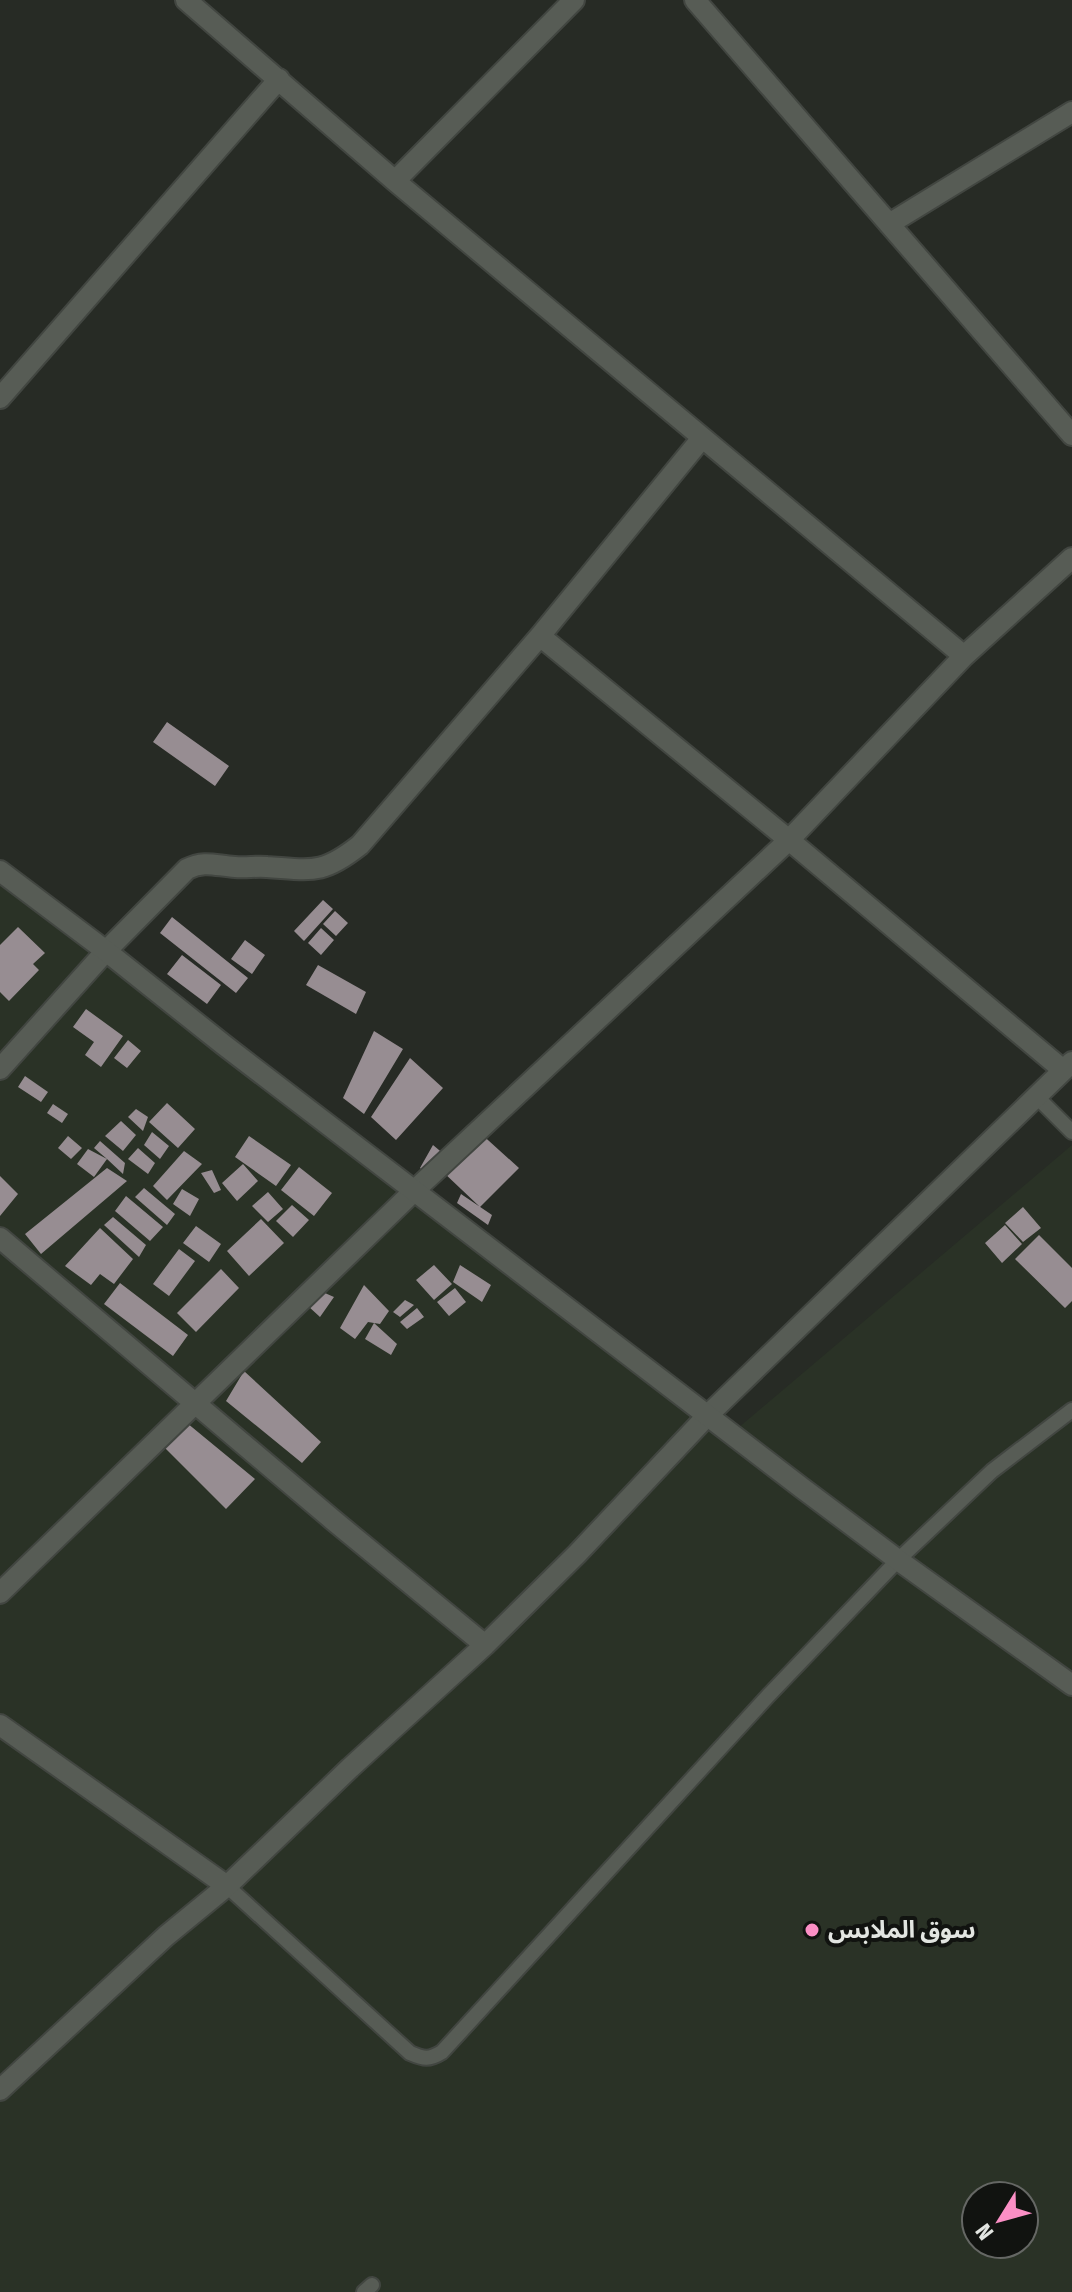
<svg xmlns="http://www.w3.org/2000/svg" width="1072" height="2292" viewBox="0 0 1072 2292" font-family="'Fira Sans Condensed','Noto Sans Arabic',sans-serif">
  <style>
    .built { fill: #2a3226; fill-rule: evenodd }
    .building { fill: #978d92 }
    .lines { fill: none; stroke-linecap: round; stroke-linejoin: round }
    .lane-casing { stroke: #424641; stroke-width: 18 }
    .street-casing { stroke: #424641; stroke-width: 24 }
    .secondary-casing { stroke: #424641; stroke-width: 24 }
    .lane { stroke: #575c55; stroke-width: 14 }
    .street { stroke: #575c55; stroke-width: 20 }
    .secondary { stroke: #575c55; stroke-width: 20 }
    .poi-dot { fill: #fb8fc5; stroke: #111310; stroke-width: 3 }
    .labels { text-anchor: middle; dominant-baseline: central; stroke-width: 8; stroke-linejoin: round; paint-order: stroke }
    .poi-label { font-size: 24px; font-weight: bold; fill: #e2e5e1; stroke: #111310; text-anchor: start }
  </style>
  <rect width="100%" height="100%" fill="#272b25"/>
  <path class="built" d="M0 860 725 1439 1072 1145V2292H0ZM976 2196H1024V2244H976Z"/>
  <path class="building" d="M167 722 229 766 215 786 153 742Z
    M323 900 333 909 304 941 294 931Z
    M335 911 348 923 336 936 323 924Z
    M172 917 248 978 236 993 160 933Z
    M18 927 45 953 33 964 39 970 9 1001 0 992V945Z
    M321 928 334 940 321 955 308 943Z
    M245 940 265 955 252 974 231 959Z
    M182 955 221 985 207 1004 167 974Z
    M318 965 366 992 356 1014 306 985Z
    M86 1009 123 1036 101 1067 85 1055 94 1042 73 1027Z
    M374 1031 403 1049 364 1114 343 1098Z
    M128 1040 141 1051 127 1068 114 1058Z
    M410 1058 443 1088 396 1140 371 1117Z
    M25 1076 48 1092 41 1102 18 1087Z
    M167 1103 195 1129 178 1148 149 1122Z
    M53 1104 68 1114 62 1123 47 1113Z
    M136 1109 148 1117 143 1131 128 1117Z
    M121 1121 136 1135 123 1151 105 1136Z
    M478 1131 519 1168 480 1207 442 1171Z
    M152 1132 169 1146 160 1159 144 1145Z
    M68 1136 82 1148 71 1159 58 1148Z
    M249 1136 291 1165 276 1186 235 1157Z
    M100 1141 125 1163 123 1174 107 1159 94 1177 77 1164 88 1149 107 1159 94 1148Z
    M433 1145 445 1155 429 1177 420 1168Z
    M138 1148 155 1163 148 1174 128 1159Z
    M184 1151 202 1164 167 1200 153 1186Z
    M243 1164 258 1181 237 1201 222 1183Z
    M299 1167 332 1193 314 1216 281 1190Z
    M107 1168 127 1181 41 1254 25 1234Z
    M212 1170 221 1190 214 1193 201 1173Z
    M0 1176 18 1194 0 1216Z
    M144 1188 175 1214 167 1225 135 1197Z
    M182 1189 199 1199 190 1216 173 1204Z
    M268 1192 283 1209 268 1222 252 1206Z
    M461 1194 492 1215 488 1225 457 1203Z
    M126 1196 163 1227 150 1241 115 1211Z
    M292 1205 309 1220 293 1237 276 1221Z
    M1023 1207 1041 1228 1023 1242 1005 1223Z
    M113 1217 146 1245 139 1257 104 1225Z
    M261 1219 284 1243 249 1276 227 1251Z
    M1005 1225 1022 1244 1002 1263 985 1243Z
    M196 1226 221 1244 209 1262 183 1243Z
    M100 1228 133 1259 114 1284 100 1274 91 1285 65 1266Z
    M1039 1235 1072 1268V1301L1065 1308 1015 1259Z
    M179 1249 195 1261 169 1296 153 1284Z
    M434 1265 452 1284 434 1300 416 1280Z
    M460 1265 491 1285 482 1302 453 1282Z
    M221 1269 239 1288 196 1332 177 1313Z
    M120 1283 188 1335 173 1356 104 1304Z
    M364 1285 389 1311 380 1324 374 1323 397 1344 391 1355 365 1339 374 1323 368 1322 355 1339 340 1328Z
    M455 1288 466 1302 449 1316 437 1302Z
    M318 1290 334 1297 320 1317 308 1306Z
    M405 1300 414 1305 400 1317 393 1312Z
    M417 1308 424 1317 407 1329 400 1322Z
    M244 1371 321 1442 302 1463 226 1401Z
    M187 1423 255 1479 226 1509 159 1442Z"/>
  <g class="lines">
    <defs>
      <path id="lane" d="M1036 1096 1072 1132
        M227 1886 410 2053C424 2059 429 2060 442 2052L767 1697 898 1560 992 1471 1072 1410
        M364 2292 372 2285"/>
      <path id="street" d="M186 0 395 181 964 656
        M695 0 1072 435
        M395 181 574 0
        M889 224 1072 112
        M0 398 279 79
        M540 636 789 840 1063 1070
        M0 1069 106 951 187 869C205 860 216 866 235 867 246 868 256 866 267 867 312 870 322 875 360 845L540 636 702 438
        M0 1238 333 1520 485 1645
        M0 1593 415 1190 789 840 964 656 1072 558
        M0 1725 227 1886
        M0 2090 166 1936 227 1886 350 1768 485 1645 577 1554 708 1415 1072 1062"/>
      <path id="secondary" d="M0 871 106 951 224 1045 802 1488 898 1560 1072 1685"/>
    </defs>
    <use href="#lane" class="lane-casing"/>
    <use href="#street" class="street-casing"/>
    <use href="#secondary" class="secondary-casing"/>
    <use href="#lane" class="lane"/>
    <use href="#street" class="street"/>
    <use href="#secondary" class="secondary"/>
  </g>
  <circle class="poi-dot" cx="812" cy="1930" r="8"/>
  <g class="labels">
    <g class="poi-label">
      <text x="828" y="1930">سوق الملابس</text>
    </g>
  </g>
  <g transform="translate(1000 2220) rotate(233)"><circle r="38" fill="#111310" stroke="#656764" stroke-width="2"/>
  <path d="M0-6L14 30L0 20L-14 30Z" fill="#fb8fc5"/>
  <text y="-12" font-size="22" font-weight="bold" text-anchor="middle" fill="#e2e5e1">N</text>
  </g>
</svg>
